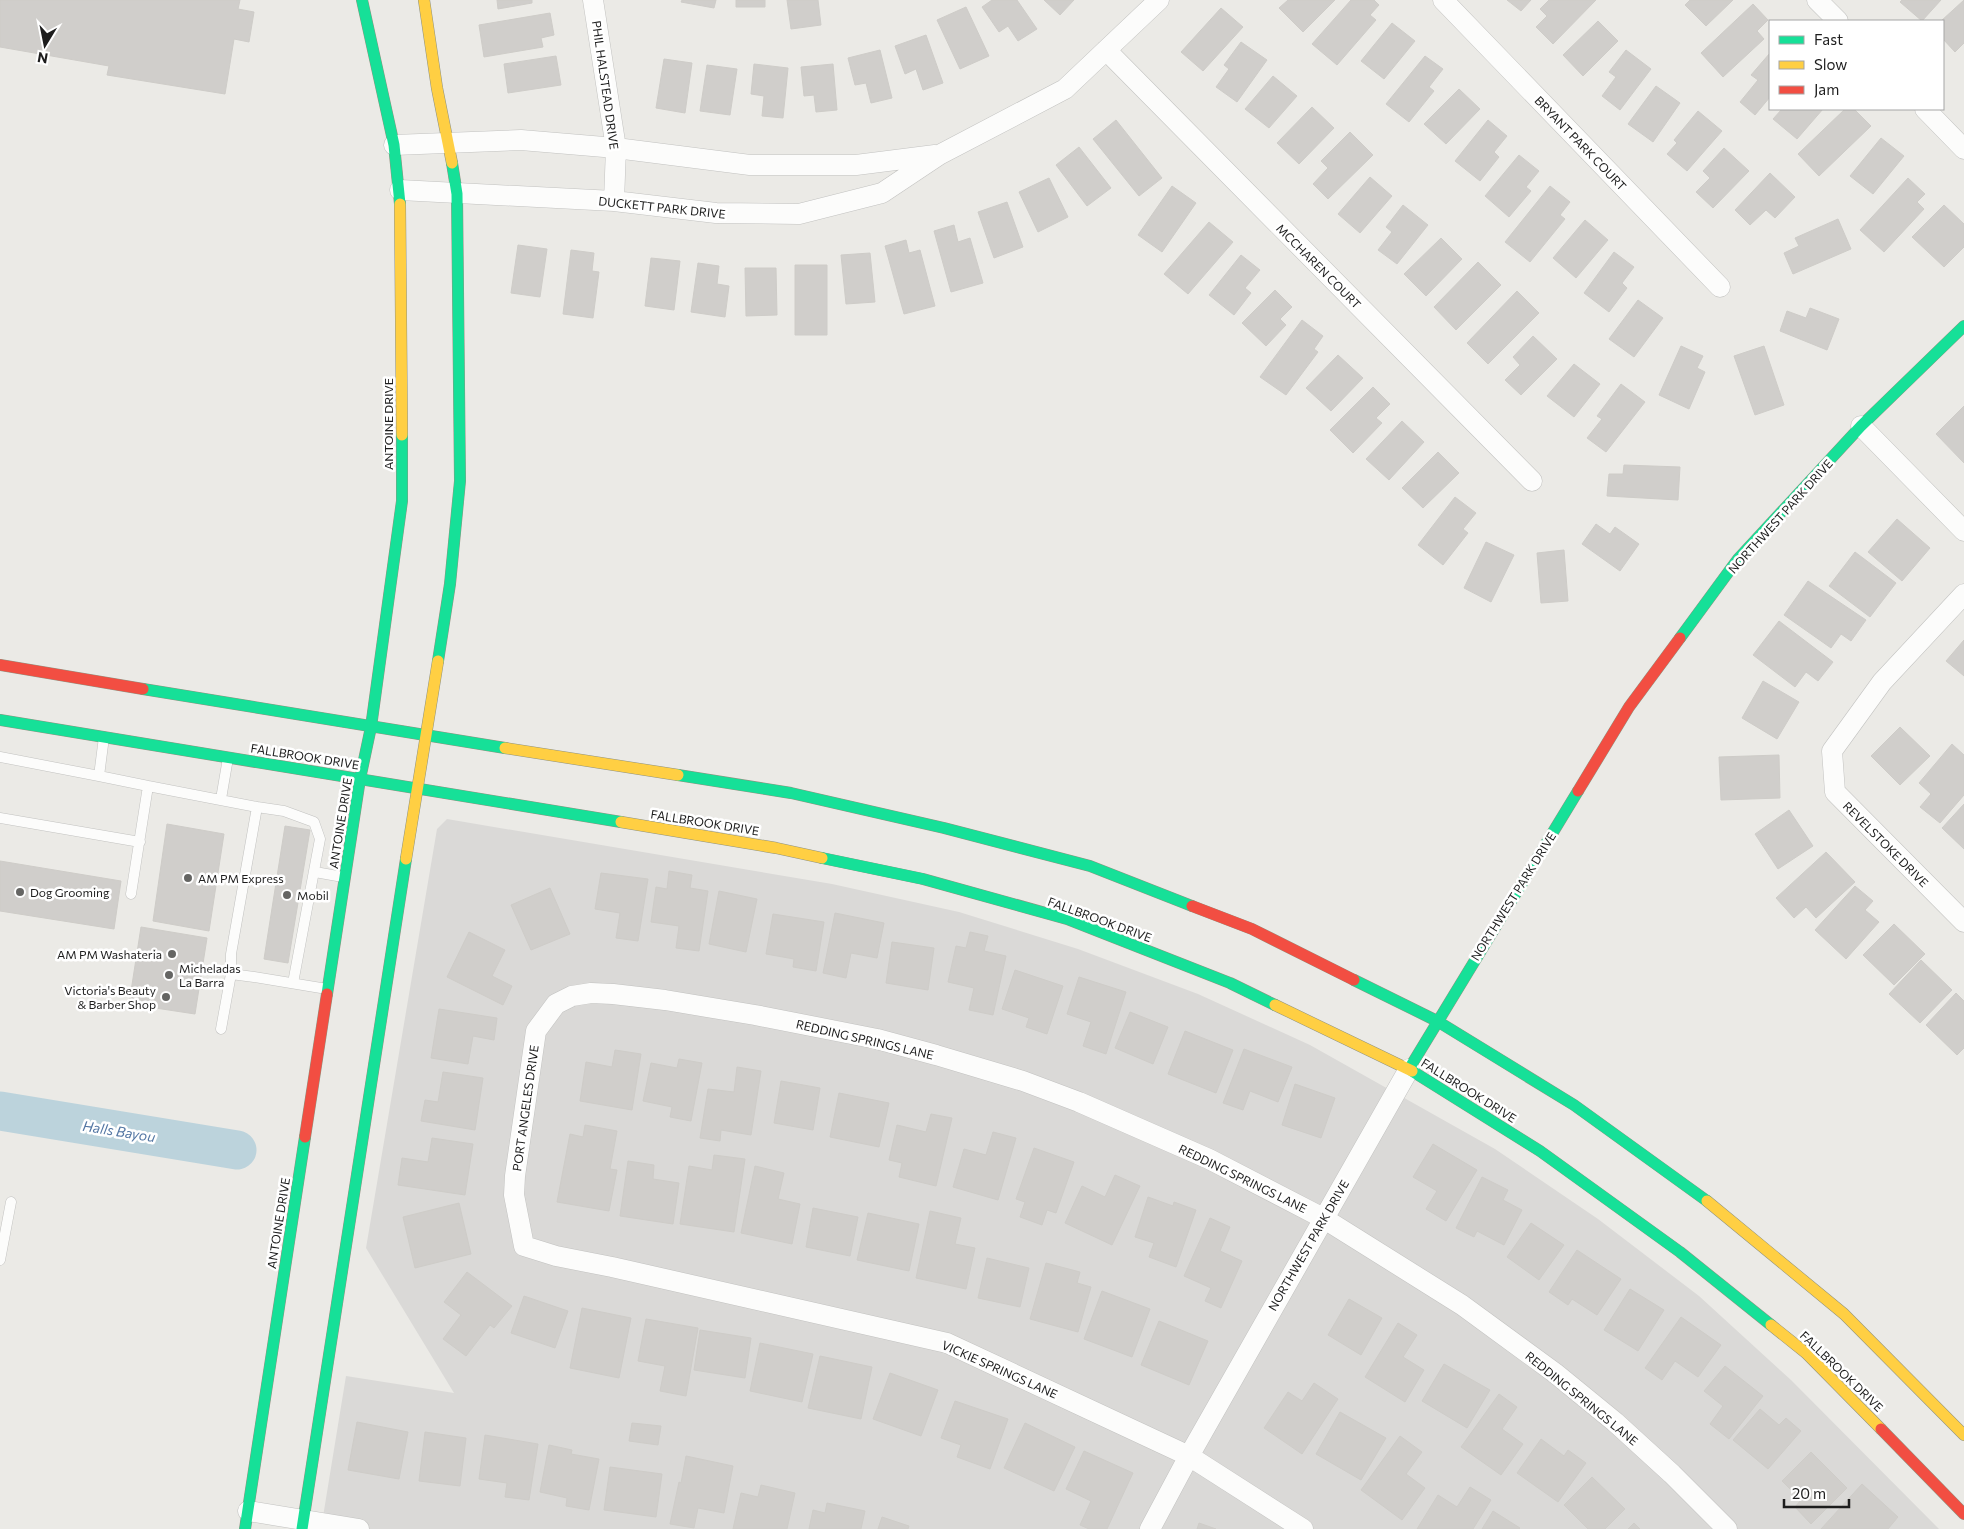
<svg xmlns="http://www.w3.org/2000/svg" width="1964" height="1529" viewBox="0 0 1964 1529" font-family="Commissioner,sans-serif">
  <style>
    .residential { fill: #dad9d7 }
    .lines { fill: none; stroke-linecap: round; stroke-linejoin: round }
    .river { stroke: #bcd3dc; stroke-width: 39 }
    .building { fill: #d0cecb; stroke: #ceccc8 }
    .lane-casing { stroke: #c2c2c0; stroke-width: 11 }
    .street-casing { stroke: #c2c2c0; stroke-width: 21 }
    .fast-casing { stroke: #909380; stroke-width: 12 }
    .slow-casing { stroke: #909380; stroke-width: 12 }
    .jam-casing { stroke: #909380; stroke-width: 12 }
    .lane { stroke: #fcfcfb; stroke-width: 10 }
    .street { stroke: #fcfcfb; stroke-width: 20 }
    .fast { stroke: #16e098; stroke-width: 11 }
    .slow { stroke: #ffcf43; stroke-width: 11 }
    .jam { stroke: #f24e42; stroke-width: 11 }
    .poi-dot { fill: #656563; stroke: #fff; stroke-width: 2 }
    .labels { text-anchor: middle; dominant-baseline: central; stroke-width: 5; stroke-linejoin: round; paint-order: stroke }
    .street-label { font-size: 12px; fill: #1d1d1d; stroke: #fff }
    .poi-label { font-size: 12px; fill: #1d1d1d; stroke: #fff; text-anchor: start }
    .water-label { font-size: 14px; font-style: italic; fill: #5376a3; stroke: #fff }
  </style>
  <rect width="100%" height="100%" fill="#ebeae6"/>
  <path class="residential" d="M447 819 832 884 959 912 1078 949 1198 994 1310 1045 1495 1149 1598 1219 1699 1296 1791 1380 1939 1529H321L346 1376 454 1393 366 1248 437 829Z"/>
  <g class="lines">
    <path class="river" d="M0 1111 237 1150"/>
  </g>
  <path class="building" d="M0 0H240L238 9 254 12 249 42 234 39 225 94 107 75 109 66 0 47Z
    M497 0H532V3L498 9Z
    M682 0H716L714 8 681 2Z
    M736 0H765V7H736Z
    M787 0H818L821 25 791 29Z
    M992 0H1017L1037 29 1018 41 1008 26 999 32 982 7Z
    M1044 0H1074L1060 15Z
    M1288 0H1335L1303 32 1279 8Z
    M1351 0H1374L1379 5 1370 15 1376 20 1337 65 1312 44Z
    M1507 0H1531L1521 11Z
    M1549 0H1596L1553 44 1536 27 1547 16 1540 9Z
    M1690 0H1733L1706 26 1685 5Z
    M1902 0H1941L1922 21 1900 2Z
    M1964 0V43L1955 52 1943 39V21H1941Z
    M1753 4 1768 20 1757 31 1764 39 1723 77 1701 53Z
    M966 7 989 56 960 69 937 20Z
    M1221 8 1243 27 1203 71 1181 52Z
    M550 13 554 35 541 38 543 47 484 57 479 25Z
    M1598 21 1618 41 1583 76 1563 55Z
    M1392 23 1415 41 1384 79 1361 61Z
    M926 35 943 83 923 90 916 69 905 74 895 46Z
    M1241 42 1267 60 1237 102 1216 87 1229 69 1224 65Z
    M880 50 892 98 871 103 866 83 855 85 848 58Z
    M1626 50 1651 69 1620 110 1602 96 1616 77 1609 72Z
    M1770 53V97L1755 115 1740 102 1758 80 1751 75Z
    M556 56 561 85 508 93 504 64Z
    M1425 56 1443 69 1429 87 1434 91 1409 122 1386 104Z
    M664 59 692 63 685 113 656 108Z
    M754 64 788 68 783 118 762 116 764 96 751 94Z
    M833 64 837 110 816 112 814 95 804 96 801 67Z
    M707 65 737 69 730 115 700 111Z
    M1273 76 1297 96 1269 128 1245 109Z
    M1656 86 1680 103 1653 142 1628 124Z
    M1459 89 1480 109 1446 144 1424 124Z
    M1312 107 1334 128 1299 164 1277 143Z
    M1782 109H1823L1797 139 1773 119Z
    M1845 109H1854L1871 126 1819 176 1798 154Z
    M1698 111 1722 131 1687 171 1667 154 1677 143 1674 140Z
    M1116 120 1162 178 1139 196 1093 139Z
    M1488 120 1507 136 1494 152 1499 157 1480 181 1455 161Z
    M1350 132 1373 155 1328 199 1313 184 1328 168 1321 161Z
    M1881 138 1904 156 1873 194 1850 176Z
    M1079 147 1111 188 1087 206 1056 165Z
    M1724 148 1749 171 1713 208 1696 192 1710 178 1703 171Z
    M1519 155 1539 171 1526 187 1531 191 1509 217 1485 196Z
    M1770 173 1795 197 1775 218 1766 210 1750 225 1735 210Z
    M1370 177 1392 196 1360 233 1338 214Z
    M1049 178 1068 217 1038 232 1019 192Z
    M1908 178 1925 194 1917 202 1924 209 1884 252 1860 230Z
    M1172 186 1196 203 1162 252 1138 235Z
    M1550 186 1570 202 1560 215 1565 219 1530 262 1505 242Z
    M1007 202 1023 247 994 258 978 212Z
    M1403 205 1428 225 1397 264 1378 250 1392 232 1386 227Z
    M1944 205 1964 224V247L1944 267 1912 237Z
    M1838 219 1851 249 1793 274 1784 253 1799 246 1795 238Z
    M1585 220 1608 240 1576 278 1553 258Z
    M1209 222 1233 242 1188 294 1164 274Z
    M954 225 958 242 970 238 983 283 951 292 934 231Z
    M1441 238 1462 259 1426 296 1404 274Z
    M906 240 909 253 920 250 935 306 904 314 885 246Z
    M518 245 547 249 540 297 511 293Z
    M571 250 594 253 592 271 599 272 593 318 563 314Z
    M1614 252 1634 267 1622 283 1627 288 1609 312 1584 293Z
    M870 253 875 302 846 304 841 255Z
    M1241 255 1260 270 1245 288 1251 293 1234 315 1209 295Z
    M651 258 680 261 674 310 645 306Z
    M1478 262 1501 285 1456 330 1434 307Z
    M698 263 719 266 717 284 729 286 725 317 691 312Z
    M795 265H827V335H795Z
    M745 268H776L777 315 746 316Z
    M1275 290 1292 307 1280 319 1286 325 1266 346 1242 323Z
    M1517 291 1539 313 1488 364 1467 343Z
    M1638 300 1663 318 1634 357 1609 339Z
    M1810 308 1839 319 1827 350 1780 331 1787 311 1806 318Z
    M1302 320 1323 336 1314 349 1318 352 1286 395 1260 377Z
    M1533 336 1557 359 1521 395 1505 380 1520 365 1513 357Z
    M1681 346 1703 356 1697 368 1705 372 1689 409 1659 395Z
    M1764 346 1784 405 1755 415 1734 356Z
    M1338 355 1363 378 1331 411 1306 388Z
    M1574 364 1600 384 1574 417 1547 396Z
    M1621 384 1645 402 1606 452 1587 438 1602 419 1597 416Z
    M1373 387 1390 404 1376 418 1382 423 1353 453 1330 430Z
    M1964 406V463L1936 434Z
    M1402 421 1424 442 1389 480 1366 459Z
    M1438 452 1459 473 1423 508 1402 488Z
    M1624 465 1680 467 1678 500 1607 496 1609 474H1623Z
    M1455 497 1476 513 1463 529 1468 533 1443 565 1418 545Z
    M1897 519 1930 548 1902 581 1868 552Z
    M1596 524 1610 534 1615 527 1639 544 1620 571 1582 544Z
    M1486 542 1514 555 1491 602 1464 588Z
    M1564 550 1568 601 1541 603 1537 553Z
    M1855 552 1896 583 1870 617 1829 586Z
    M1808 581 1866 620 1851 641 1841 634 1831 648 1784 615Z
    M1779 621 1833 662 1818 681 1806 672 1795 687 1753 655Z
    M1964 640V676L1946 661Z
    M1763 681 1799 702 1777 739 1742 718Z
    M1900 727 1930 756 1900 785 1871 756Z
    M1952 744 1964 755V795L1940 823 1920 807 1931 794 1919 783Z
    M1779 755 1780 798 1721 800 1719 757Z
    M1964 804V849L1942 828Z
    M1789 810 1813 846 1778 869 1755 834Z
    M167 824 224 834 209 931 153 921Z
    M285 826 310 830 288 963 264 959Z
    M1826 852 1855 882 1816 918 1806 907 1794 918 1776 898Z
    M0 861 121 881 114 929 0 911Z
    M669 871 692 875 690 888 708 891 699 951 676 948 679 926 651 922 656 887 667 889Z
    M601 873 648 879 638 941 616 938 620 913 595 909Z
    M1855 886 1873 901 1865 910 1879 922 1846 959 1815 930Z
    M550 888 570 934 531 950 511 905Z
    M719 891 757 899 746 952 709 944Z
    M835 913 884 923 877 958 851 953 846 978 823 973Z
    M773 914 824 922 816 971 793 967 794 959 766 954Z
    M1894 924 1925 954 1894 985 1863 955Z
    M141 927 207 938 195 1014 129 1004Z
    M469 932 505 950 492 976 512 986 503 1005 447 977Z
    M970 932 988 936 984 951 1006 956 993 1015 969 1010 974 988 948 982 956 946 966 948Z
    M892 942 934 948 928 990 886 983Z
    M1921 960 1952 990 1920 1023 1889 994Z
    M1015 970 1063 986 1047 1034 1026 1027 1029 1018 1002 1009Z
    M1079 977 1126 992 1106 1054 1083 1046 1091 1022 1067 1014Z
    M1956 993 1964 1001V1048L1957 1055 1926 1025Z
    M439 1009 497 1018 494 1040 473 1036 468 1064 431 1058Z
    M1130 1012 1168 1027 1153 1064 1115 1048Z
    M1185 1031 1233 1050 1216 1093 1168 1074Z
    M1244 1049 1292 1067 1278 1102 1250 1091 1243 1110 1223 1103Z
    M615 1050 641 1054 632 1110 580 1101 586 1062 612 1067Z
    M679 1059 702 1063 691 1121 670 1117 672 1107 643 1101 651 1063 677 1068Z
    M737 1067 761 1071 751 1135 721 1130 720 1141 700 1138 708 1089 734 1092Z
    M443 1072 483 1078 475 1130 421 1121 425 1100 438 1102Z
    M781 1081 820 1088 813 1130 774 1123Z
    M1295 1084 1335 1098 1321 1138 1282 1125Z
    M839 1093 889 1103 879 1147 830 1137Z
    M931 1114 952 1118 936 1186 899 1177 902 1163 889 1160 897 1125 926 1132Z
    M585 1125 617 1131 610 1169 617 1170 609 1211 557 1202 570 1134 583 1137Z
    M993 1132 1016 1138 998 1200 953 1187 964 1149 986 1155Z
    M432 1138 473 1144 465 1195 398 1185 402 1158 428 1162Z
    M1433 1144 1477 1170 1446 1221 1426 1209 1437 1191 1413 1177Z
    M1034 1148 1074 1162 1056 1213 1047 1210 1042 1225 1020 1217 1025 1202 1016 1199Z
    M714 1155 745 1159 734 1232 680 1224 689 1166 712 1170Z
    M628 1161 654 1165 653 1179 679 1183 673 1224 620 1216Z
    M755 1166 784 1173 778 1199 800 1204 792 1244 741 1233Z
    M1115 1175 1140 1186 1112 1245 1065 1223 1082 1186 1105 1197Z
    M1482 1177 1508 1190 1503 1200 1522 1210 1504 1245 1477 1231 1474 1237 1456 1228Z
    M1148 1197 1173 1206 1174 1202 1196 1210 1176 1267 1149 1257 1154 1243 1135 1237Z
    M459 1203 471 1254 415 1268 403 1217Z
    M813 1208 858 1217 850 1256 806 1247Z
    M930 1211 961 1218 955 1244 975 1248 966 1289 916 1278Z
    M868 1213 919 1224 909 1271 857 1260Z
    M1210 1218 1230 1227 1220 1251 1242 1261 1221 1308 1205 1301 1211 1288 1184 1276Z
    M1531 1223 1564 1245 1539 1280 1507 1257Z
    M1577 1250 1621 1279 1597 1315 1572 1299 1568 1305 1549 1292Z
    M987 1258 1029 1268 1020 1307 978 1298Z
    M1046 1263 1080 1272 1077 1283 1091 1287 1078 1332 1030 1319Z
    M467 1272 512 1306 494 1328 490 1325 466 1356 443 1339 461 1315 444 1302Z
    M1630 1289 1664 1310 1638 1351 1604 1330Z
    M1102 1291 1150 1309 1132 1357 1084 1339Z
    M524 1296 568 1311 555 1348 511 1333Z
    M1349 1299 1382 1318 1361 1355 1328 1335Z
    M582 1308 631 1318 619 1378 570 1368Z
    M1681 1317 1721 1345 1698 1377 1675 1361 1662 1380 1645 1368Z
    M646 1319 698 1328 686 1396 660 1391 665 1366 638 1361Z
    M1159 1321 1208 1341 1189 1385 1141 1365Z
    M1398 1323 1417 1335 1403 1357 1424 1370 1405 1402 1365 1377Z
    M700 1330 751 1338 745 1378 694 1370Z
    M760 1343 813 1354 802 1402 750 1391Z
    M820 1356 872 1367 861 1419 808 1408Z
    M1444 1364 1490 1390 1467 1428 1422 1401Z
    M1725 1366 1763 1396 1729 1439 1710 1424 1723 1406 1704 1391Z
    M890 1373 938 1390 921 1436 873 1419Z
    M1314 1383 1338 1399 1302 1454 1264 1428 1288 1392 1302 1401Z
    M1499 1394 1517 1407 1502 1429 1523 1444 1501 1475 1461 1447Z
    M955 1401 1008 1419 990 1469 957 1457 961 1445 941 1438Z
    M1760 1409 1779 1425 1786 1418 1801 1431 1768 1469 1733 1440Z
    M1340 1412 1386 1438 1361 1480 1316 1454Z
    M357 1422 408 1432 399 1479 348 1470Z
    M632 1423 661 1426 658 1445 629 1441Z
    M1025 1423 1075 1447 1054 1491 1004 1468Z
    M425 1432 466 1438 460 1486 419 1481Z
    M485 1435 538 1444 529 1500 505 1497 507 1483 479 1479Z
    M1400 1436 1422 1452 1406 1474 1425 1488 1402 1520 1361 1490Z
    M1541 1439 1564 1456 1568 1450 1586 1463 1558 1502 1517 1473Z
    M549 1445 572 1450 571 1454 599 1459 589 1510 566 1506 567 1498 540 1492Z
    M1084 1451 1133 1473 1107 1529H1089L1080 1525 1091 1501 1066 1489Z
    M1811 1452 1847 1488 1811 1524 1795 1507 1801 1500 1782 1481Z
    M686 1456 733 1466 724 1513 698 1508 694 1528 670 1524 679 1482 681 1483Z
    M610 1467 662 1474 656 1517 604 1510Z
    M1592 1477 1625 1509 1605 1529H1588L1564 1505Z
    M1862 1484 1898 1517 1888 1529H1821Z
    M761 1485 795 1493 787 1529H733L741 1493 758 1497Z
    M1470 1487 1491 1500 1473 1529H1417L1438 1495 1457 1507Z
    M827 1503 865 1511 861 1529H809L813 1510 825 1513Z
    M1493 1511 1520 1528 1519 1529H1482Z
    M882 1517 909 1526 908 1529H878Z
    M1199 1523 1216 1529H1197Z
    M1634 1523 1640 1529H1628Z"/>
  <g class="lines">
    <defs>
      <path id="lane" d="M104 737 99 776 148 786
        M0 757 99 776
        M221 799 228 758
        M257 807 284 811 314 822 320 839 293 983
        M0 818 140 842
        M315 872 343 877
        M131 894 148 786 257 807 231 954V974L254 977 327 989
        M221 1029 231 974
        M0 1260 11 1202"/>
      <path id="street" d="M593 0 616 148 614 201
        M1443 0 1720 287
        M1817 0 1838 21
        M1106 50 1532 481
        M1925 109 1964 149
        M394 145 521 140 616 148 750 165H856L935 155
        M400 190 614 201 716 213 799 214 882 193 939 155 1065 89 1159 0
        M1861 426 1964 531
        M1964 594 1882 682 1832 751 1835 792 1964 922
        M248 1511 359 1529
        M1150 1529 1189 1456 1409 1069
        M1303 1529 1189 1456 947 1343 612 1267 556 1256 524 1246 514 1195 515 1176 536 1031 556 1004 572 996 591 993 613 994 665 1000 755 1015 877 1039 936 1055 1023 1081 1079 1102 1209 1159 1323 1218 1462 1305 1555 1373 1615 1422 1672 1474 1727 1529"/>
      <path id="fast" d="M362 0 394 145 400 204
        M1680 638 1738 559 1861 426 1964 326
        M438 661 450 584 460 481 457 194 452 163
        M143 689 505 748
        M0 720 621 822
        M678 775 791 793 944 828 1090 866 1192 906
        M822 858 923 879 1067 919 1230 983 1275 1005
        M1354 980 1437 1021 1574 1105 1707 1201
        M327 994 360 779 371 727 402 501V435
        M1409 1069 1578 791
        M1412 1071 1540 1151 1680 1252 1771 1325
        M245 1529 305 1137
        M302 1529 406 859"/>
      <path id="slow" d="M424 0 437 88 452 163
        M400 204 402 435
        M505 748 678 775
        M621 822 776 848 822 858
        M406 859 438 661
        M1275 1005 1412 1071
        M1707 1201 1844 1314 1964 1435
        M1771 1325 1806 1353 1881 1429"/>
      <path id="jam" d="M0 665 143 689
        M1578 791 1629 707 1680 638
        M1192 906 1252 929 1354 980
        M305 1137 327 994
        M1881 1429 1964 1514"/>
    </defs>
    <use href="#lane" class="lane-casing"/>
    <use href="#street" class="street-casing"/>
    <use href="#fast" class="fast-casing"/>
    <use href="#slow" class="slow-casing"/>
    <use href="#jam" class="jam-casing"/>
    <use href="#lane" class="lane"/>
    <use href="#street" class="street"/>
    <use href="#fast" class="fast"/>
    <use href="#slow" class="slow"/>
    <use href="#jam" class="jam"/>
  </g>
  <g class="poi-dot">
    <circle cx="188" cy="878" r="5"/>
    <circle cx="20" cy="892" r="5"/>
    <circle cx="287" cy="895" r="5"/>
    <circle cx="172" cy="954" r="5"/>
    <circle cx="169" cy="975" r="5"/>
    <circle cx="166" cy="997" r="5"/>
  </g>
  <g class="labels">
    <g class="street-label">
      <text transform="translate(606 85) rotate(82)">PHIL HALSTEAD DRIVE</text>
      <text transform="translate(1581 143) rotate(46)">BRYANT PARK COURT</text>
      <text transform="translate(662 207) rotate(6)">DUCKETT PARK DRIVE</text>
      <text transform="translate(1319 266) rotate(45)">MCCHAREN COURT</text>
      <text transform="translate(388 424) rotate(-90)">ANTOINE DRIVE</text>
      <text transform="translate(1780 516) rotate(-48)">NORTHWEST PARK DRIVE</text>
      <text transform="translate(305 756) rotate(9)">FALLBROOK DRIVE</text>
      <text transform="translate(705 822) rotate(9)">FALLBROOK DRIVE</text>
      <text transform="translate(340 823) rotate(-81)">ANTOINE DRIVE</text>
      <text transform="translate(1886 844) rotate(45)">REVELSTOKE DRIVE</text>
      <text transform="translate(1513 896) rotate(-58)">NORTHWEST PARK DRIVE</text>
      <text transform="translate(1100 919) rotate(20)">FALLBROOK DRIVE</text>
      <text transform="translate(865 1039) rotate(13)">REDDING SPRINGS LANE</text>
      <text transform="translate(1469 1090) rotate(32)">FALLBROOK DRIVE</text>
      <text transform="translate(525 1108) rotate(-82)">PORT ANGELES DRIVE</text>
      <text transform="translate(1243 1178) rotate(26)">REDDING SPRINGS LANE</text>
      <text transform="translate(278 1223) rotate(-81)">ANTOINE DRIVE</text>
      <text transform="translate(1308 1245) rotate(-60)">NORTHWEST PARK DRIVE</text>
      <text transform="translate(1000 1369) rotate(24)">VICKIE SPRINGS LANE</text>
      <text transform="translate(1842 1371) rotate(44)">FALLBROOK DRIVE</text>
      <text transform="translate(1582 1398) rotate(39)">REDDING SPRINGS LANE</text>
    </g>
    <g class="poi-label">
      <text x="198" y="878">AM PM Express</text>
      <text x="30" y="892">Dog Grooming</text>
      <text x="297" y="895">Mobil</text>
      <text x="162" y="954" text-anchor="end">AM PM Washateria</text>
      <text x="179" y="968">Micheladas<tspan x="179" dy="14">La Barra</tspan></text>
      <text x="156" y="990" text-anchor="end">Victoria's Beauty<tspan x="156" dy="14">&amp; Barber Shop</tspan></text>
    </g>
    <g class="water-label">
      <text transform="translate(119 1131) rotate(9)">Halls Bayou</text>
    </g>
  </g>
  <rect x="1769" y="20" width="175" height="90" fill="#ffffff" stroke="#a5a5a5"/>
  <rect x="1779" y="36" width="25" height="8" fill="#16e098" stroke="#a5a5a5"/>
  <text x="1814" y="45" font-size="15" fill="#1d1d1d">Fast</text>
  <rect x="1779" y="61" width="25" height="8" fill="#ffcf43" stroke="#a5a5a5"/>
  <text x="1814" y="70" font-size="15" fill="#1d1d1d">Slow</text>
  <rect x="1779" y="86" width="25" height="8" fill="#f24e42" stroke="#a5a5a5"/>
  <text x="1814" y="95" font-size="15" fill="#1d1d1d">Jam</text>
  <g transform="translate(45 45) rotate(190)" stroke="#ffffff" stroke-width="4" paint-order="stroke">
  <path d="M0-4L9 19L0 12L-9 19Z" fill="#1d1d1d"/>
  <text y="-8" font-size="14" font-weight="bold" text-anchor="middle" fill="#1d1d1d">N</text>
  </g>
  <path d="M1784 1499v8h65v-8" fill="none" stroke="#1d1d1d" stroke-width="2.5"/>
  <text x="1792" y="1499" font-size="15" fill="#1d1d1d" stroke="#ffffff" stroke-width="4" paint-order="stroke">20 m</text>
</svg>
